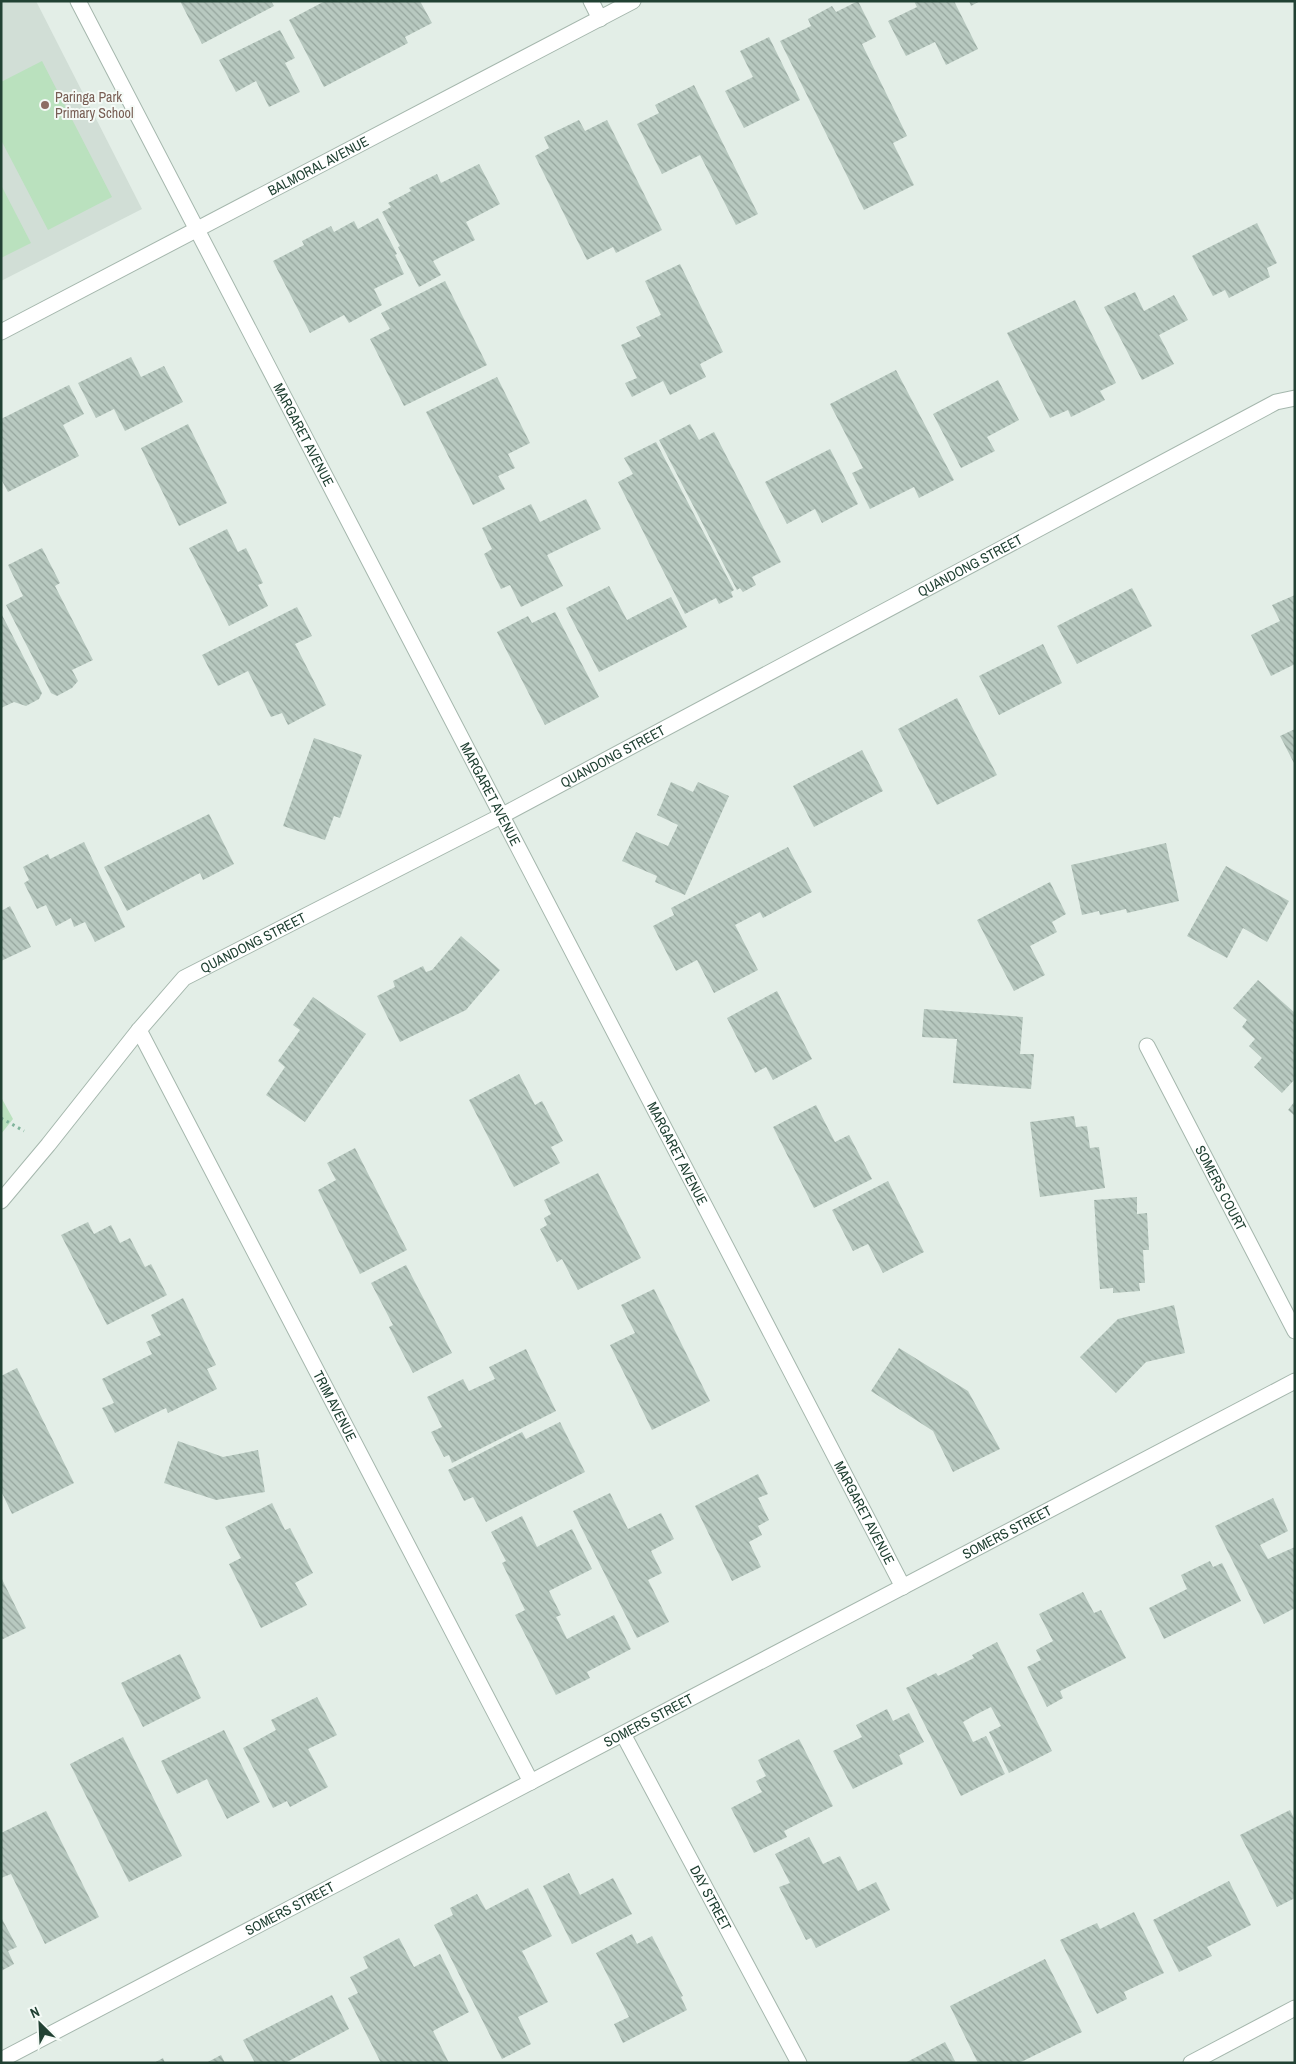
<svg xmlns="http://www.w3.org/2000/svg" width="1296" height="2064" viewBox="0 0 1296 2064" font-family="'Archivo Narrow',sans-serif">
  <style>
    .built { fill: #d1ded6 }
    .green { fill: #bae1be }
    .building { fill: url(#building-back-hatch) }
    .lines { fill: none; stroke-linecap: round; stroke-linejoin: round }
    .minor-casing { stroke: #a5b7ad; stroke-width: 17 }
    .path { stroke: #80b49c; stroke-width: 3; stroke-dasharray: 2.5 4; stroke-linecap: butt }
    .minor { stroke: #fff; stroke-width: 15 }
    .education-dot { fill: #8d6e63; stroke: #f4faf6; stroke-width: 2 }
    .labels { text-anchor: middle; dominant-baseline: central; stroke-width: 4; stroke-linejoin: round; paint-order: stroke }
    .education-label { font-size: 14px; fill: #785e54; stroke: #f4faf6; text-anchor: start }
    .street-label { font-size: 14px; fill: #214133; stroke: #f4faf6 }
  </style>
  <defs>
    <pattern id="building-back-hatch" width="6" height="6" patternUnits="userSpaceOnUse" patternTransform="scale(1.25)"><rect width="6" height="6" fill="#b8c9c0"/><path d="M-1 5l2 2M0 0l6 6M5-1l2 2" fill="none" stroke="#95a59d"/></pattern>
  </defs>
  <rect width="100%" height="100%" fill="#e3eee7"/>
  <path class="built" d="M1 1H36L142 209 1 281Z"/>
  <path class="green" d="M42 61 112 197 48 230 1 140V82Z
    M1 185 31 243 1 258Z
    M1 1097 13 1119 1 1134Z"/>
  <path class="building" d="M180 1H271L274 6 202 44Z
    M325 1H420L432 23 405 37 408 43 324 87 289 20Z
    M858 1 876 37 862 44 907 136 893 143 914 185 864 210 780 41 811 26 808 19 832 6 836 12Z
    M914 1H954L978 49 946 65 935 42 906 56 888 21 917 7Z
    M969 1H980L971 6Z
    M280 30 295 58 285 63 300 92 269 107 256 81 236 92 219 60Z
    M769 37 800 100 744 128 725 91 753 77 740 51Z
    M694 85 758 214 736 225 700 155 662 174 637 124 659 113 655 105Z
    M579 120 585 131 607 120 662 230 616 253 613 247 587 260 535 156 549 148 544 137Z
    M479 164 500 204 466 222 475 240 433 261 441 275 419 287 398 247 400 246 382 212 391 207 388 203 411 191 409 188 437 174 441 183Z
    M378 218 397 254 395 255 404 274 374 289 382 305 349 323 344 315 310 333 273 261 304 245 302 241 331 226 334 232 354 221 358 229Z
    M1257 223 1277 263 1267 268 1270 277 1229 298 1225 290 1213 296 1192 256Z
    M680 264 723 352 700 364 706 377 670 395 663 381 632 397 625 383 637 378 621 345 641 336 636 327 661 315 645 281Z
    M445 281 487 365 404 406 370 339 390 329 381 313Z
    M1135 292 1144 311 1174 295 1188 320 1159 335 1174 364 1142 380 1104 307Z
    M1075 300 1116 383 1100 391 1105 400 1071 417 1068 410 1050 418 1007 333Z
    M131 357 141 377 164 366 183 402 125 431 114 409 96 418 78 383Z
    M896 370 954 480 919 498 914 487 870 509 852 473 863 468 830 404Z
    M497 377 530 443 508 454 515 468 498 476 505 489 473 505 426 412Z
    M998 380 1019 420 987 437 995 451 961 468 933 414Z
    M69 385 84 414 63 425 79 456 8 492 1 479V419Z
    M188 424 227 503 179 526 141 448Z
    M690 424 699 440 714 432 781 562 752 577 756 585 743 592 740 588 737 590 659 440Z
    M656 442 734 590 731 592 733 597 719 604 716 598 685 614 618 482 633 474 624 458Z
    M830 449 858 504 822 523 815 509 787 524 765 482Z
    M586 499 601 529 547 555 563 586 521 607 510 585 501 589 484 554 492 549 482 528 531 504 540 522Z
    M227 529 238 552 246 548 263 583 258 585 268 606 229 626 189 548Z
    M42 548 60 583 55 586 93 660 72 670 78 681 72 688 57 696 51 693 6 605 23 596 8 565Z
    M609 586 627 620 671 597 687 627 599 672 566 608Z
    M1132 588 1152 626 1077 664 1057 626Z
    M1295 595V664L1271 676 1251 635 1280 621 1272 605Z
    M297 607 312 636 295 644 326 705 288 725 282 713 271 717 248 671 218 686 202 655Z
    M555 612 599 697 545 725 497 632 528 616 532 623Z
    M1 613 42 693 39 699 26 706 14 702 1 708Z
    M1043 644 1062 683 999 715 979 676Z
    M957 698 997 775 937 805 898 729Z
    M1295 729V765L1280 736Z
    M314 738 362 755 340 818 334 816 325 840 283 826Z
    M862 750 883 791 814 827 793 786Z
    M671 782 693 792 698 782 729 796 685 895 655 882 657 876 622 861 636 832 668 846 678 825 657 815Z
    M209 814 234 864 203 880 200 873 127 911 104 867Z
    M84 842 125 927 95 942 85 922 74 927 71 918 56 926 46 905 37 909 24 883 29 880 23 867 48 854 50 859Z
    M1166 843 1179 901 1127 913 1126 909 1100 915 1099 911 1082 915 1071 865Z
    M788 847 812 892 763 918 760 912 735 925 758 970 714 993 697 960 676 971 653 926 674 915 671 908Z
    M1226 866 1289 901 1267 942 1243 928 1227 958 1187 936Z
    M1050 882 1066 914 1052 922 1057 932 1030 946 1045 975 1014 991 977 920Z
    M10 906 31 947 1 961V911Z
    M461 936 500 970 466 1010 400 1042 377 996 395 987 393 981 423 966 426 972 432 970Z
    M1258 980 1295 1013V1079L1282 1093 1254 1067 1262 1058 1249 1046 1255 1039 1242 1027 1247 1020 1233 1008Z
    M777 991 812 1059 773 1080 766 1067 755 1073 727 1018Z
    M313 997 366 1034 305 1122 266 1095 285 1067 278 1061 300 1030 293 1025Z
    M924 1009 1023 1017 1020 1054H1034L1031 1089 953 1083 957 1039 922 1037Z
    M519 1074 535 1105 542 1101 563 1141 551 1147 560 1163 514 1187 469 1100Z
    M1295 1101V1116L1288 1110Z
    M816 1105 835 1142 849 1135 872 1179 814 1208 773 1127Z
    M1074 1116 1076 1127 1087 1126 1090 1148 1099 1147 1105 1188 1040 1197 1030 1122Z
    M355 1148 407 1250 360 1274 318 1190 336 1180 327 1163Z
    M598 1173 641 1258 578 1290 562 1259 557 1262 540 1229 547 1225 544 1218 551 1214 544 1200Z
    M888 1181 924 1252 883 1273 868 1244 853 1251 832 1210Z
    M1137 1197V1214L1147 1213 1149 1250H1143L1145 1283H1139L1140 1291 1113 1293V1288L1100 1289 1094 1200Z
    M88 1222 94 1234 111 1225 120 1243 130 1238 145 1267 151 1264 167 1295 107 1325 61 1235Z
    M406 1265 452 1353 413 1373 389 1327 393 1325 371 1283Z
    M654 1289 710 1401 652 1430 610 1345 635 1333 621 1305Z
    M183 1298 216 1365 207 1369 217 1389 168 1413 166 1408 115 1433 102 1408 114 1403 102 1379 152 1354 146 1342 161 1335 151 1315Z
    M1174 1305 1185 1353 1146 1362 1116 1393 1080 1357 1118 1319Z
    M899 1348 968 1391 1000 1449 953 1472 933 1431 871 1391Z
    M526 1349 556 1411 452 1463 449 1455 444 1457 431 1432 442 1427 427 1397 463 1379 469 1391 495 1379 489 1367Z
    M17 1368 74 1483 12 1514 1 1491V1376Z
    M560 1422 585 1472 486 1522 473 1497 464 1501 448 1470 522 1432 526 1439Z
    M178 1441 223 1457 258 1450 265 1492 216 1500 164 1483Z
    M758 1474 768 1494 758 1498 769 1520 758 1526 762 1535 749 1542 761 1567 732 1581 695 1506Z
    M610 1493 628 1529 661 1513 674 1539 651 1551 662 1573 648 1580 669 1622 637 1638 573 1511Z
    M1273 1498 1288 1531 1260 1545 1268 1559 1295 1547V1608L1264 1624 1215 1526Z
    M272 1503 285 1530 290 1528 313 1573 295 1583 307 1605 261 1628 229 1564 241 1558 225 1527Z
    M522 1516 537 1547 572 1529 592 1569 549 1591 561 1615 556 1617 567 1639 614 1615 631 1649 587 1672 590 1678 556 1695 515 1615 525 1610 502 1563 506 1561 491 1532Z
    M1210 1561 1213 1567 1222 1563 1241 1601 1164 1639 1149 1608 1187 1589 1181 1575Z
    M1 1577 26 1628 1 1640Z
    M1083 1592 1094 1613 1101 1610 1126 1658 1060 1691 1063 1698 1047 1707 1027 1667 1041 1660 1036 1650 1053 1641 1039 1614Z
    M997 1642 1052 1751 1009 1773 989 1732 1001 1726 991 1707 977 1714 963 1722 973 1742 986 1736 1005 1774 961 1796 906 1688 936 1673 938 1676 974 1658 972 1655Z
    M180 1654 201 1698 143 1727 121 1683Z
    M317 1697 337 1735 308 1749 328 1787 290 1807 287 1801 273 1808 243 1748 276 1730 271 1720Z
    M887 1709 893 1721 909 1713 924 1742 899 1755 903 1764 853 1789 833 1751 862 1737 856 1725Z
    M224 1730 260 1802 227 1819 207 1779 177 1794 161 1761Z
    M123 1737 182 1856 129 1882 70 1764Z
    M799 1739 833 1806 784 1831 787 1837 754 1853 731 1808 762 1792 756 1781 766 1776 758 1760Z
    M1290 1810 1295 1820V1898L1277 1907 1240 1835Z
    M46 1811 99 1917 45 1944 11 1874 1 1878V1833Z
    M809 1837 823 1864 840 1856 858 1891 876 1882 890 1910 816 1948 811 1938 806 1940 779 1887 790 1883 775 1854Z
    M569 1873 580 1895 613 1878 632 1914 572 1944 543 1886Z
    M1229 1881 1251 1925 1207 1947 1212 1956 1179 1972 1153 1920Z
    M528 1888 552 1936 522 1951 548 2002 518 2017 531 2044 502 2059 434 1925 453 1915 450 1908 477 1894 486 1910Z
    M1134 1912 1164 1973 1124 1992 1127 1999 1097 2014 1060 1940 1097 1923 1100 1929Z
    M1 1917 17 1947 8 1951 14 1964 1 1971Z
    M632 1934 637 1944 652 1936 683 1996 681 1997 687 2010 623 2043 614 2024 629 2017 596 1953Z
    M399 1938 414 1967 440 1954 469 2012 433 2031 449 2063H381L348 1998 358 1993 350 1977 368 1968 363 1957Z
    M1045 1959 1082 2032 1019 2063H978L950 2006Z
    M332 1995 349 2029 285 2063H255L243 2040Z
    M945 2042 956 2063H905Z
    M221 2055 225 2063H206Z
    M163 2058 165 2063H154Z"/>
  <g class="lines">
    <defs>
      <g id="minor">
        <path id="s1" d="M78 1 903 1587"/>
        <path d="M591 1 600 19"/>
        <path id="s2" d="M1 332 633 1"/>
        <path id="s3" d="M139 1030 531 1782"/>
        <path id="s4" d="M1147 1046 1295 1331"/>
        <path id="s5" d="M1 1201 48 1145 139 1030 184 978 501 816 1276 402 1295 398"/>
        <path id="s6" d="M623 1734 799 2063"/>
        <path id="s7" d="M1 2060 1295 1381"/>
        <path d="M1191 2063 1295 2008"/>
      </g>
    </defs>
    <use href="#minor" class="minor-casing"/>
    <path class="path" d="M1 1118 24 1131"/>
    <use href="#minor" class="minor"/>
  </g>
  <circle class="education-dot" cx="45" cy="105" r="5"/>
  <g class="labels">
    <g class="education-label">
      <text x="55" y="97">Paringa Park<tspan x="55" dy="16">Primary School</tspan></text>
    </g>
    <g class="street-label">
      <text stroke="none"><textPath href="#s2" startOffset="358">BALMORAL AVENUE</textPath></text>
      <text stroke="none"><textPath href="#s1" startOffset="489">MARGARET AVENUE</textPath></text>
      <text stroke="none"><textPath href="#s5" startOffset="1176">QUANDONG STREET</textPath></text>
      <text stroke="none"><textPath href="#s5" startOffset="771">QUANDONG STREET</textPath></text>
      <text stroke="none"><textPath href="#s1" startOffset="894">MARGARET AVENUE</textPath></text>
      <text stroke="none"><textPath href="#s5" startOffset="366">QUANDONG STREET</textPath></text>
      <text stroke="none"><textPath href="#s1" startOffset="1299">MARGARET AVENUE</textPath></text>
      <text stroke="none"><textPath href="#s4" startOffset="160">SOMERS COURT</textPath></text>
      <text stroke="none"><textPath href="#s3" startOffset="424">TRIM AVENUE</textPath></text>
      <text stroke="none"><textPath href="#s1" startOffset="1704">MARGARET AVENUE</textPath></text>
      <text stroke="none"><textPath href="#s7" startOffset="1136">SOMERS STREET</textPath></text>
      <text stroke="none"><textPath href="#s7" startOffset="731">SOMERS STREET</textPath></text>
      <text stroke="none"><textPath href="#s6" startOffset="186">DAY STREET</textPath></text>
      <text stroke="none"><textPath href="#s7" startOffset="326">SOMERS STREET</textPath></text>
    </g>
  </g>
  <rect width="1296" height="2064" fill="none" stroke="#214133" stroke-width="5"/>
  <g transform="translate(40 2024) rotate(336)" stroke="#f4faf6" stroke-width="4" paint-order="stroke">
  <path d="M0-4L9 19L0 12L-9 19Z" fill="#214133"/>
  <text y="-8" font-size="14" font-weight="bold" text-anchor="middle" fill="#214133">N</text>
  </g>
</svg>
